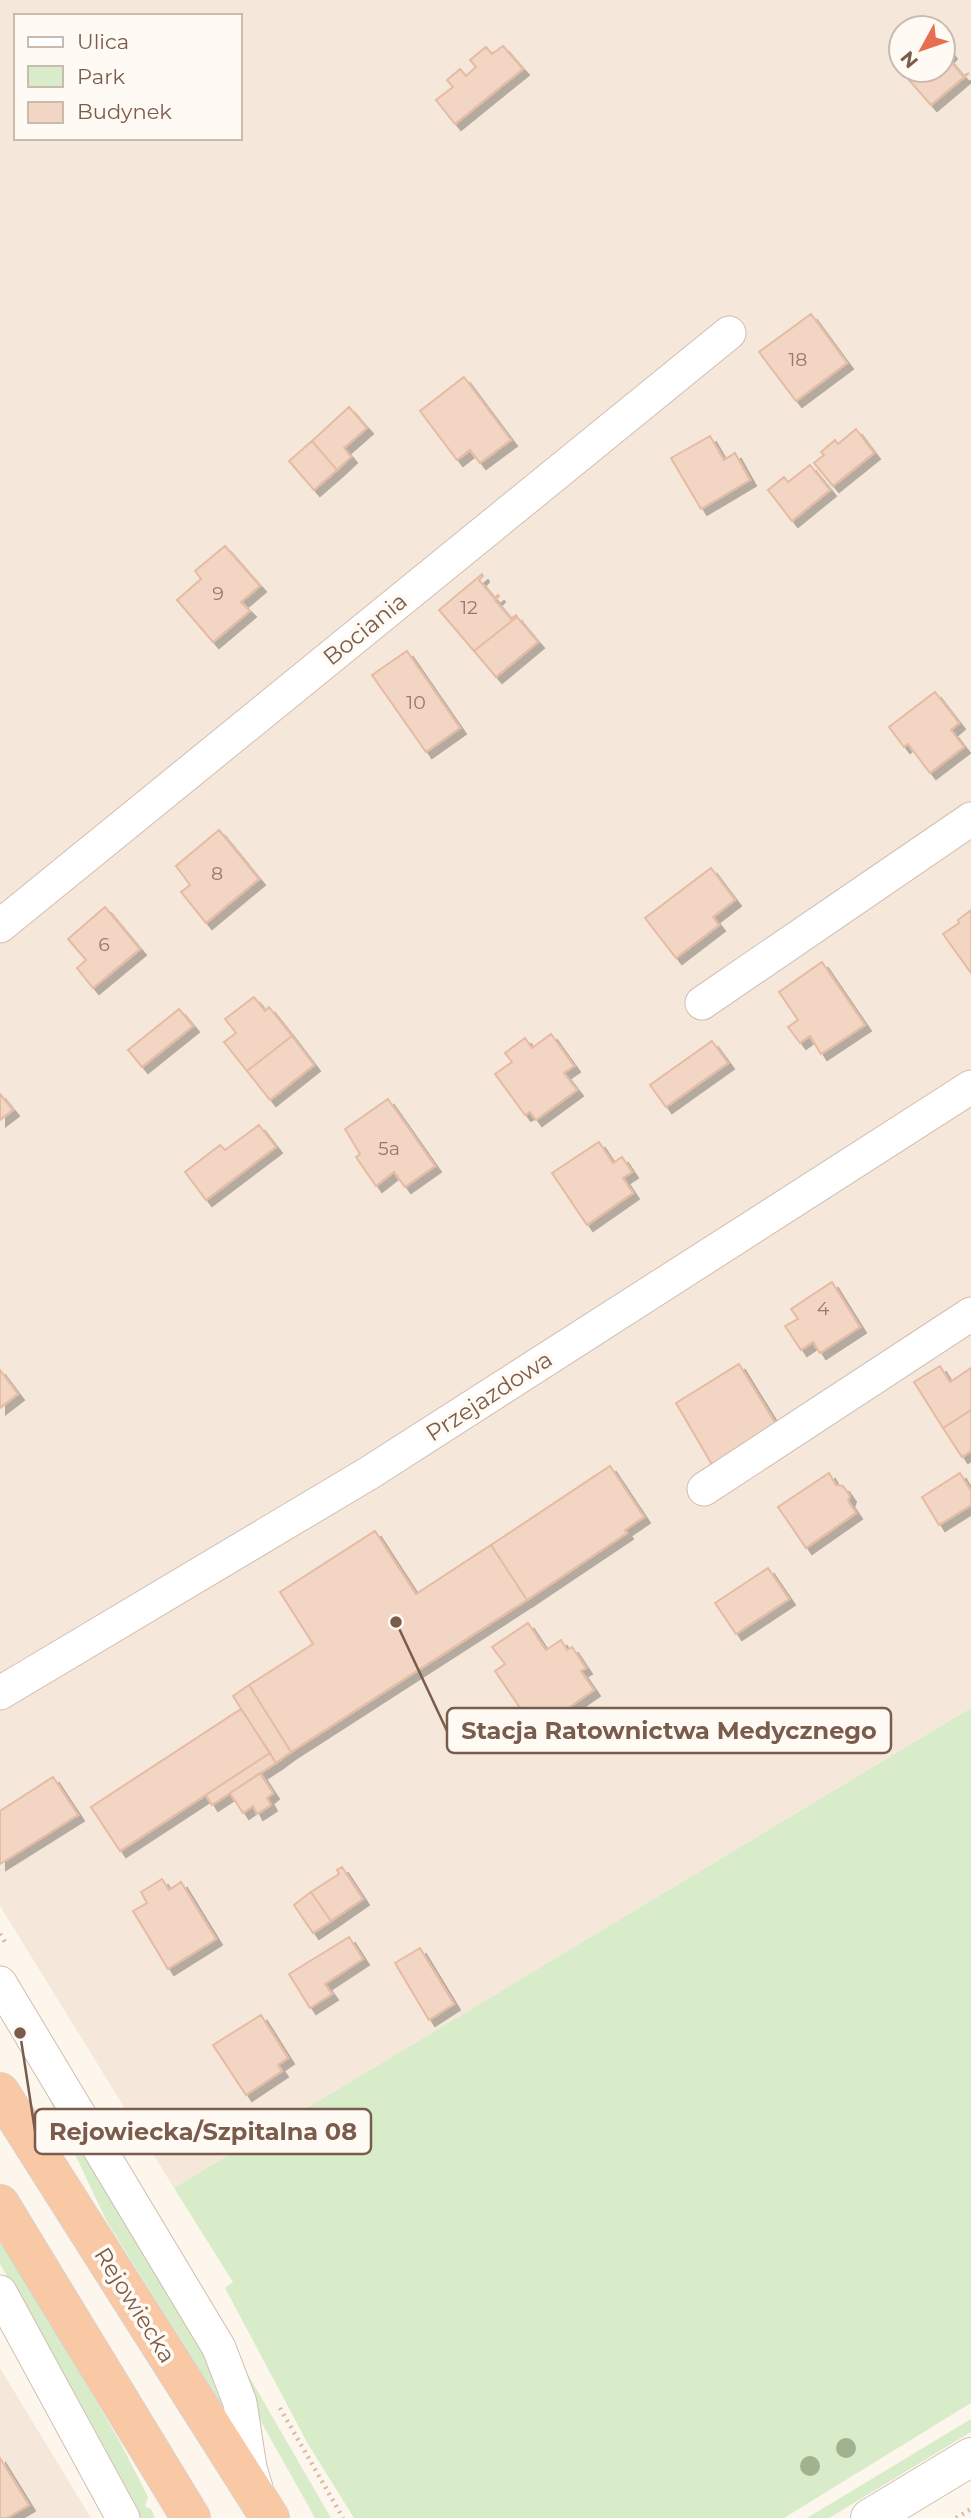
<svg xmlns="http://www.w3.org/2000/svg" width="971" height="2518" viewBox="0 0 971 2518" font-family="Montserrat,sans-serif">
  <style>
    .residential { fill: #f5e8da; fill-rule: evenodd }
    .green { fill: #d8ecc9 }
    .building { fill: #f3d5c3; stroke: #e6bba3; stroke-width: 2; filter: url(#shadow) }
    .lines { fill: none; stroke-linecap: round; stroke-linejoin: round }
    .minor-casing { stroke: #d1beb0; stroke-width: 35 }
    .tertiary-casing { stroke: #d1beb0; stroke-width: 40 }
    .trunk-casing { stroke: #dad1cd; stroke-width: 40 }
    .path { stroke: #d9b8a5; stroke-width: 4.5; stroke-dasharray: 2 5; stroke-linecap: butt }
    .minor { stroke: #fff; stroke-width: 33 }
    .tertiary { stroke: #fff; stroke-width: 38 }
    .trunk { stroke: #f9c8a4; stroke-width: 38 }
    .tree { fill: #a0b28e }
    .labels { text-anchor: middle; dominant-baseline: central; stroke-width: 7; stroke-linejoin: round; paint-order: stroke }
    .number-label { font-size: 19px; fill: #987a6a }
    .street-label { font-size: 23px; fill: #7a5c4d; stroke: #fffaf3 }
    .leader { fill: none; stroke: #7a5c4d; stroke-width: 2.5 }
    .callout-dot { fill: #7a5c4d; stroke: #fffaf3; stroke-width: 2.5 }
    .callout { fill: #fffaf3; stroke: #7a5c4d; stroke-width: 2.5 }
    .callout-label { font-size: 24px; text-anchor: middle; font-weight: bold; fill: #7a5c4d }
  </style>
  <defs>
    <filter id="shadow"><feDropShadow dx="6" dy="6" stdDeviation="0" flood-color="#0004"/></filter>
  </defs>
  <rect width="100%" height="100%" fill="#fdf6ec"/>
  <path class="residential" d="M0 0H971V1708L174 2188 0 1906ZM16 16H240V138H16ZM901 28H943V70H901Z
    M0 2368 91 2518H0Z"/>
  <path class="green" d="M971 1708V2403L784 2518H354L308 2444 225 2288 233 2282 174 2188Z
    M47 2079 229 2399 221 2404 107 2222 41 2082Z
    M0 2236 120 2442 148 2497 145 2506 151 2509 155 2518H138L77 2398 0 2264Z
    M228 2340 331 2518H315L259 2418Z
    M971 2419V2432L829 2518H807Z"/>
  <path class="building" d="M943 43 951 53 947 57 963 76 969 73 931 105 895 64 901 58V70H943Z
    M503 46 523 69 455 124 436 100 453 87 447 80 460 69 466 76 476 67 470 60 486 47 492 54Z
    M811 314 847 363 796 401 759 352Z
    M464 377 511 440 480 463 470 450 457 460 420 411Z
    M349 407 367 428 344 448 351 457 337 470 312 441Z
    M856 429 874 453 833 486 814 463 824 455 821 452 835 440 838 444Z
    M710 436 724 460 735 453 750 480 701 509 671 458Z
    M312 441 337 470 314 490 289 461Z
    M810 465 830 490 792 521 768 490 784 477 788 482Z
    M225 546 260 586 241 602 250 611 213 642 177 600 201 579 195 571Z
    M482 574 483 576 479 580 494 598 498 595 499 596 495 600 511 619 516 615 517 617 474 651 439 610Z
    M517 617 538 642 496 677 474 651Z
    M407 651 460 728 426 752 372 675Z
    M935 692 959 723 951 730 964 747 930 773 908 744 904 747 889 727Z
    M219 830 259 879 206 923 181 892 190 885 176 866Z
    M711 868 735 900 713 917 719 925 676 958 645 918Z
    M105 907 140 949 93 988 77 968 86 960 68 939Z
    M971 910V973L943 934 959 923 958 920Z
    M822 962 865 1025 821 1054 810 1036 800 1043 788 1027 798 1020 779 992Z
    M254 997 265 1011 269 1007 292 1036 247 1071 224 1042 236 1033 225 1019Z
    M179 1009 193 1026 142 1067 128 1050Z
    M551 1034 574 1066 564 1073 577 1090 536 1120 530 1112 525 1115 495 1074 512 1062 505 1053 525 1038 532 1048Z
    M292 1036 314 1065 270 1100 247 1071Z
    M712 1041 728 1063 666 1107 650 1085Z
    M0 1094 13 1110 0 1120Z
    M388 1099 435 1166 405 1187 394 1172 376 1186 356 1157 360 1154 345 1129Z
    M259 1125 276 1147 206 1200 185 1172 220 1145 225 1150Z
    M599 1142 613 1163 622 1157 632 1172 623 1178 633 1193 587 1225 552 1173Z
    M832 1282 860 1327 820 1353 813 1342 801 1350 785 1326 798 1319 791 1309Z
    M739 1364 779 1429 714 1468 676 1403Z
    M940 1366 950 1382 971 1368V1410L943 1428 914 1382Z
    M0 1370 18 1394 0 1408Z
    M971 1410V1451L962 1457 943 1428Z
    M610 1466 644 1517 625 1530 627 1533 527 1600 491 1545Z
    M829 1473 836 1485 843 1486 850 1496 848 1501 856 1513 806 1548 778 1507Z
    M960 1473 971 1491V1505L939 1525 922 1497Z
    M375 1531 416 1594 491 1545 527 1600 291 1752 249 1685 313 1644 280 1592Z
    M768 1568 789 1599 736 1634 715 1603Z
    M528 1623 546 1650 561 1640 567 1650 572 1647 586 1668 581 1671 594 1690 571 1706 585 1727 555 1747 541 1726 535 1730 495 1671 505 1664 492 1647Z
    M249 1685 291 1752 276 1763 233 1696Z
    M241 1709 270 1753 120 1851 91 1807Z
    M270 1753 276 1763 212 1805 206 1795Z
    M260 1773 273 1793 267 1798 271 1805 257 1814 253 1806 243 1813 230 1793Z
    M53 1777 78 1815 0 1864V1811Z
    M342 1867 363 1899 331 1921 311 1892 339 1874 337 1870Z
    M162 1879 169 1890 181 1882 216 1939 168 1969 133 1911 147 1903 141 1892Z
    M311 1892 331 1921 313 1933 294 1905Z
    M349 1937 363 1959 325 1984 332 1994 310 2008 289 1974Z
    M420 1948 454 2004 429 2020 395 1963Z
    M261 2015 288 2058 278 2065 282 2071 246 2095 213 2045Z
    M0 2458 29 2505 7 2518H0Z"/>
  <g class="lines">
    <defs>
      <path id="minor" d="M0 926 729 333
        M702 1003 971 819
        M704 1489 971 1314
        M0 1693 369 1473 971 1087
        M0 1983 219 2348 240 2403 250 2468 256 2488
        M0 2292 123 2518"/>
      <path id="tertiary" d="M870 2518 971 2457"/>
      <path id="trunk" d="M0 2092 270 2518
        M0 2204 191 2518"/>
    </defs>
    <use href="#minor" class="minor-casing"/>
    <use href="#tertiary" class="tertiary-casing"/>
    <use href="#trunk" class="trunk-casing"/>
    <path class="path" d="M0 1934 7 1945
      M280 2408 343 2518
      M956 2518 971 2509"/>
    <use href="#minor" class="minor"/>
    <use href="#tertiary" class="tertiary"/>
    <use href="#trunk" class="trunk"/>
  </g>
  <g class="tree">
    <circle cx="846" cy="2448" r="10"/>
    <circle cx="810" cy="2466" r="10"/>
  </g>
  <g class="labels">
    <g class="number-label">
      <text x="798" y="359">18</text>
      <text x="218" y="593">9</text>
      <text x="469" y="607">12</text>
      <text x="416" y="702">10</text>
      <text x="217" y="873">8</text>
      <text x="104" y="944">6</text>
      <text x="389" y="1148">5a</text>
      <text x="823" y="1308">4</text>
    </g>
    <g class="street-label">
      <text transform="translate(365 629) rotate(-39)">Bociania</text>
      <text transform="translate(489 1396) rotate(-33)">Przejazdowa</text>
      <text transform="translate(135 2305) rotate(58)">Rejowiecka</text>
    </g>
  </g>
  <path class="leader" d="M396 1622L447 1731M20 2033L35 2131"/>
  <g class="callout-dot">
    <circle cx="396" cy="1622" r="7"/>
    <circle cx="20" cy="2033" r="7"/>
  </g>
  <g class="callout">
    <rect x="447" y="1708" width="444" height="45" rx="7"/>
    <rect x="35" y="2109" width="336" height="45" rx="7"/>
  </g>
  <g class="callout-label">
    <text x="669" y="1739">Stacja Ratownictwa Medycznego</text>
    <text x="203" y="2140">Rejowiecka/Szpitalna 08</text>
  </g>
  <rect x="14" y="14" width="228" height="126" fill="#fffaf3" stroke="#cabbb1" stroke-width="2"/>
  <rect x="28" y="37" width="35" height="10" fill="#ffffff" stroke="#cabbb1" stroke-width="2"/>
  <text x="77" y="49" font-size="21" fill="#7a5c4d">Ulica</text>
  <rect x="28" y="66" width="35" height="21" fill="#d8ecc9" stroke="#cabbb1" stroke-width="2"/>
  <text x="77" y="84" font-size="21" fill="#7a5c4d">Park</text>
  <rect x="28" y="102" width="35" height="21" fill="#f3d5c3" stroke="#cabbb1" stroke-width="2"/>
  <text x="77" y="119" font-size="21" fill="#7a5c4d">Budynek</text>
  <g transform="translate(922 49) rotate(230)"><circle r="33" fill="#fffaf3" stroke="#cabbb1" stroke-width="2"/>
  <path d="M0-5L12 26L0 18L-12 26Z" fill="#e76f51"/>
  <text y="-10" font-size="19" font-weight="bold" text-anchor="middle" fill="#7a5c4d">N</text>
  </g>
</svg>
